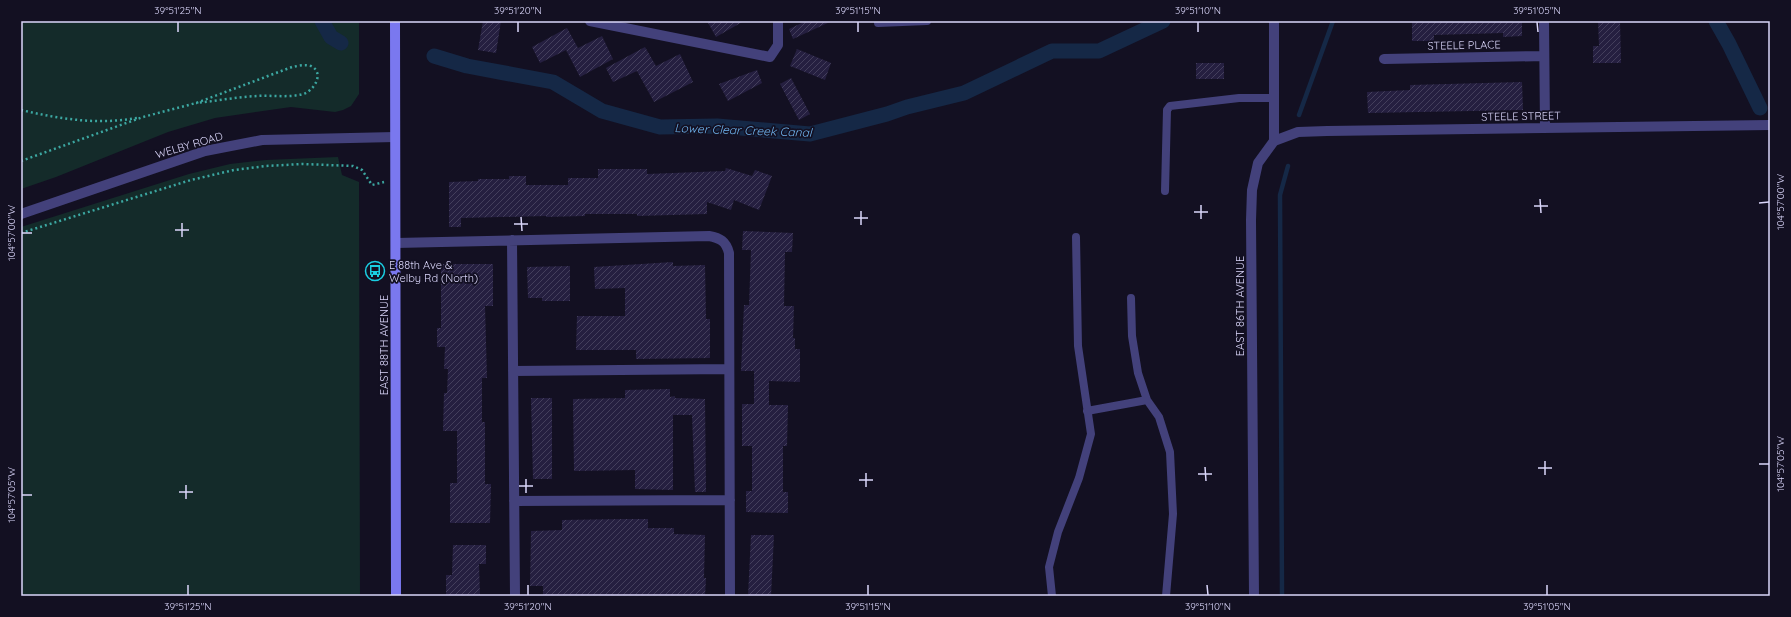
<svg xmlns="http://www.w3.org/2000/svg" width="1791" height="617" viewBox="0 0 1791 617" font-family="Quicksand,sans-serif">
  <style>
    .grass { fill: #142b2a }
    .lines { fill: none; stroke-linecap: round; stroke-linejoin: round }
    .stream { stroke: #152846; stroke-width: 4.5 }
    .canal { stroke: #152846; stroke-width: 15 }
    .building { fill: url(#building-hatch) }
    .path { stroke: #3ca7a1; stroke-width: 2.5; stroke-dasharray: 2 3; stroke-linecap: butt }
    .service { stroke: #43417b; stroke-width: 8 }
    .minor { stroke: #43417b; stroke-width: 10 }
    .tertiary { stroke: #43417b; stroke-width: 10 }
    .secondary { stroke: #7a78ef; stroke-width: 10 }
    .ticks { fill: none; stroke: #dad6fa; stroke-width: 1.5 }
    .labels { text-anchor: middle; dominant-baseline: central; stroke-width: 3.5; stroke-linejoin: round; paint-order: stroke }
    .street-label { font-size: 11px; fill: #dad6fa; stroke: #131022 }
    .poi-label { font-size: 11px; fill: #dad6fa; stroke: #131022; text-anchor: start }
    .water-label { font-size: 12px; font-style: italic; fill: #6fb4ee; stroke: #131022 }
    .neatline { fill: none; stroke: #dad6fa; stroke-width: 1.5 }
    .ticks-label { font-size: 10px; text-anchor: middle; fill: #dad6fa }
  </style>
  <defs>
    <pattern id="building-hatch" width="6" height="6" patternUnits="userSpaceOnUse"><rect width="6" height="6" fill="#251f40"/><path d="M-1 1l2-2M0 6l6-6M5 7l2-2" fill="none" stroke="#443f5c"/></pattern>
  </defs>
  <rect width="100%" height="100%" fill="#131022"/>
  <path class="grass" d="M21 21H359V94L351 106 343 110 335 112 291 107 215 118 168 132 56 177 21 189Z
    M338 157 342 175 359 182 360 596H21V227L189 174 230 164 266 160Z"/>
  <g class="lines">
    <path class="stream" d="M1299 115 1333 21
      M1282 596 1280 195 1288 166"/>
    <path class="canal" d="M322 21 331 37 341 43
      M1716 21 1729 44 1760 108
      M434 56 467 66 553 82 602 111 660 127 717 126 810 134 887 114 907 107 964 93 1052 51H1099L1163 21"/>
  </g>
  <path class="building" d="M483 21H501L496 53 478 50Z
    M707 21H744L716 37Z
    M806 21H832L793 39 789 29Z
    M1412 21H1522V36L1503 37V33L1434 35V41H1412Z
    M1598 21H1620L1621 63H1593V46H1599Z
    M567 28 578 48 602 36 613 59 580 77 566 50 540 63 532 47Z
    M645 47 656 66 680 54 693 82 654 102 637 71 613 82 606 68Z
    M797 49 831 63 825 80 790 66Z
    M1196 63H1224V79H1196Z
    M757 70 762 83 728 101 719 84Z
    M791 78 810 114 799 120 780 84Z
    M1522 82 1523 110 1368 113 1367 92 1410 90V85Z
    M726 168 752 176 755 170 772 176 759 210 734 200 731 210 707 202V214L637 216V214H585V216L546 217V216L461 218V227H449V182L478 181V179H509V176H526V185H568V178H598V169H647V174L725 171Z
    M743 231 793 233 792 252H785L784 306H794L793 338H795V349H800V382L769 381V405H788L787 446H783V492H788V513L746 512V491H752V446H742V404H754V371H741L744 305H749L751 250H742Z
    M673 262V266L705 265 706 319H710V358L636 359V350H576L577 316H625V288L595 289 594 267Z
    M441 264H493V306H485L487 378H482V422H485V484H491L490 523H450V483H457V431H443L444 393H447L448 369H444L445 347H437V328H441Z
    M570 266V301H542V298H528L527 267Z
    M670 389V397L675 396V398L705 399 706 492H695L692 415H673V490L635 489V470L574 471 573 399 625 398V390Z
    M531 398H552V479H533Z
    M624 519H648V528H674V534L705 535 704 578H706L705 596H543V586H530L531 531 562 530V520Z
    M751 535H774L771 596H748Z
    M453 545H486V564H479L480 596H446V575H452Z"/>
  <g class="lines">
    <path class="path" d="M21 110C60 119 97 125 137 118
      M21 161 143 117 196 103 292 67C298 66 305 64 311 66 325 73 314 91 303 94 289 98 272 95 257 96 237 97 216 101 196 103
      M21 233 191 180 234 170 266 166 303 164 353 166 362 170 372 185 384 182"/>
    <path class="service" d="M878 21V23L927 21
      M1165 191 1167 110 1170 106 1239 98H1274
      M1131 298 1132 336 1138 373 1147 400 1159 417 1170 452 1173 514 1166 596
      M1087 411 1147 400
      M1052 596 1049 567 1058 532 1079 478 1091 434 1078 346 1076 237"/>
    <path class="minor" d="M590 21 770 57 778 45V21
      M1544 21 1545 128
      M1384 59 1544 56
      M1274 141 1298 132 1327 131 1770 125
      M512 240 515 596
      M396 243 709 236C720 238 726 241 729 253L730 596
      M513 371 729 369
      M514 501 730 500
      M1254 596 1251 220 1252 190 1258 163 1274 141V21"/>
    <path class="tertiary" d="M21 214 205 151 262 140 395 137"/>
    <path class="secondary" d="M395 21 396 596"/>
  </g>
  <path class="ticks" d="M178 22V32M518 22V32M858 22V32M1198 22V32M1537 22 1538 32M1540 199 1541 213M1759 203 1769 202M1201 205V219M1534 206H1548M861 211V225M1194 212H1208M521 217 522 231M854 218H868M182 223V237M514 224H528M175 230H189M22 233H32M1545 461V475M1759 464H1769M1205 467 1206 481M1538 468H1552M866 473V487M1198 474H1212M526 479V493M859 480H873M186 485V499M519 486H533M179 492H193M22 495H32M188 585V595M528 585V595M868 585V595M1207 585 1208 595M1547 585V595"/>
  <defs>
    <symbol id="bus-ring" viewBox="-11 -11 22 22"><circle r="9.5" fill="#131022" stroke="#1acee2" stroke-width="1.5"/><path d="M-5-6H5V4H4V6H2V4H-2V6H-4V4H-5ZM-3.5-4V0h7V-4ZM-3.5 1.2v1.5H-2V1.2ZM2 1.2v1.5H3.5V1.2Z" fill="#1acee2"/></symbol>
  </defs>
  <g fill-rule="evenodd">
    <use href="#bus-ring" x="364" y="260" width="22" height="22"/>
  </g>
  <g class="labels">
    <g class="street-label">
      <text transform="translate(1464 45) rotate(-1)">STEELE PLACE</text>
      <text transform="translate(1521 116) rotate(-1)">STEELE STREET</text>
      <text transform="translate(189 145) rotate(-16)">WELBY ROAD</text>
      <text transform="translate(1240 306) rotate(-90)">EAST 86TH AVENUE</text>
      <text transform="translate(384 345) rotate(-90)">EAST 88TH AVENUE</text>
    </g>
    <g class="poi-label">
      <text x="389" y="265">E 88th Ave &amp;<tspan x="389" dy="13">Welby Rd (North)</tspan></text>
    </g>
    <g class="water-label">
      <text transform="translate(743 130) rotate(2)">Lower Clear Creek Canal</text>
    </g>
  </g>
  <rect width="1791" height="617" fill="none" stroke="#131022" stroke-width="44"/>
  <rect x="22" y="22" width="1747" height="573" class="neatline"/>
  <g class="ticks-label">
    <text x="178" y="14">39°51'25"N</text>
    <text x="518" y="14">39°51'20"N</text>
    <text x="858" y="14">39°51'15"N</text>
    <text x="1198" y="14">39°51'10"N</text>
    <text x="1537" y="14">39°51'05"N</text>
    <text transform="translate(1780 202) rotate(-90)" y="4">104°57'00"W</text>
    <text transform="translate(11 233) rotate(-90)" y="4">104°57'00"W</text>
    <text transform="translate(1780 464) rotate(-90)" y="4">104°57'05"W</text>
    <text transform="translate(11 495) rotate(-90)" y="4">104°57'05"W</text>
    <text x="188" y="610">39°51'25"N</text>
    <text x="528" y="610">39°51'20"N</text>
    <text x="868" y="610">39°51'15"N</text>
    <text x="1208" y="610">39°51'10"N</text>
    <text x="1547" y="610">39°51'05"N</text>
  </g>
</svg>
